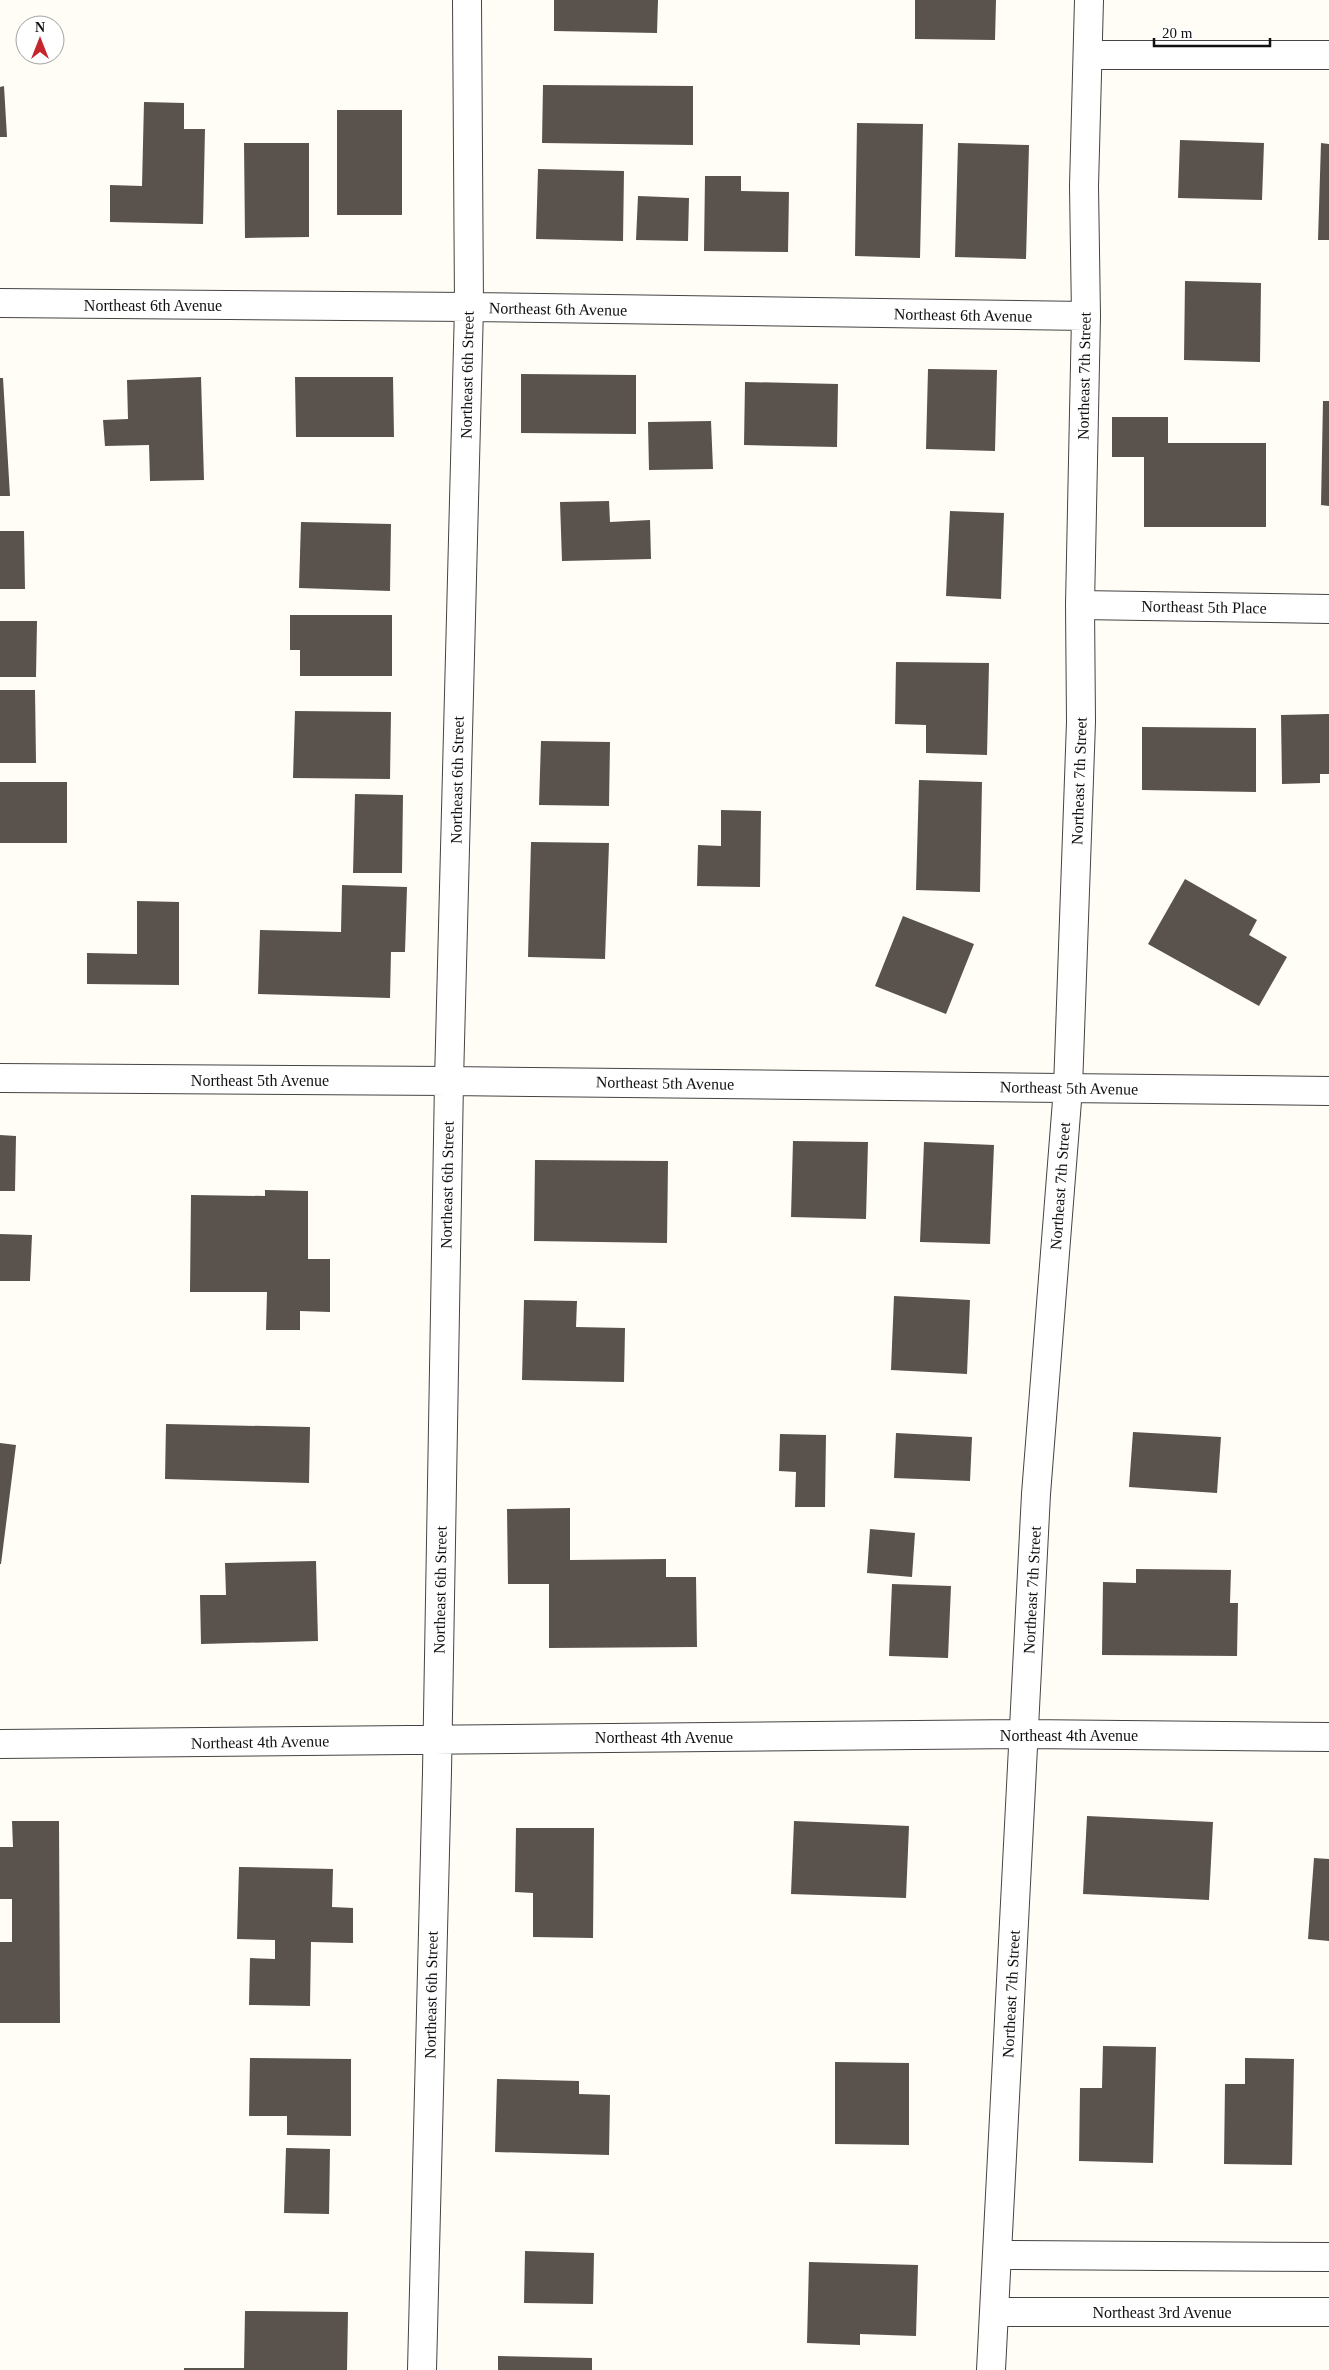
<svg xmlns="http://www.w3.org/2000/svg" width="1329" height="2370" viewBox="0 0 1329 2370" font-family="'Times New Roman',serif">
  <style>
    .building { fill: #5a524d }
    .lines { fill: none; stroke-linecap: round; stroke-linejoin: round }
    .minor-casing { stroke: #444; stroke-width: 30 }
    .minor { stroke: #fff; stroke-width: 28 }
    .labels { text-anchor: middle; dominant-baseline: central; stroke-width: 5; stroke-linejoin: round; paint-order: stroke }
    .street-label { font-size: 16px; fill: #111; stroke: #fff }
  </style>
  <rect width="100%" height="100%" fill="#fffdf5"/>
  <path class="building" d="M554 0H658L657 33 554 31Z
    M915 0H996L995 40 915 39Z
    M543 85 693 86V145L542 143Z
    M4 86 7 137H0V87Z
    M144 102 184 103V129H205L203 224 110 222V185L142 186Z
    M337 110H402V215H337Z
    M857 123 923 124 920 258 855 256Z
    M1180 140 1264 143 1262 200 1178 198Z
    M244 143H309V237L245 238Z
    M958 143 1029 145 1026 259 955 257Z
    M1321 143 1329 144V240H1318Z
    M538 169 624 171 623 241 536 239Z
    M705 176H741V191L789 192 788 252 704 251Z
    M638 196 689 198 688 241 636 240Z
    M1185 281 1261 283 1260 362 1184 360Z
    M928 369 997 370 995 451 926 449Z
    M521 374 636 375V434L521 433Z
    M201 377 204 480 150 481 149 445 105 446 103 420 128 419 127 380Z
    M295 377H393L394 437H296Z
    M0 378H3L10 496H0Z
    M745 382 838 384 837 447 744 445Z
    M1323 401H1329V506L1321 505Z
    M1112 417H1168V443H1266V527H1144V457H1112Z
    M711 421 713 469 649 470 648 422Z
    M609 501 610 522 650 520 651 559 562 561 560 502Z
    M950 511 1004 513 1001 599 946 596Z
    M301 522 391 524 390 591 299 588Z
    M0 531H24L25 589H0Z
    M290 615H392V676H300V650H290Z
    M0 621H37L36 677H0Z
    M896 662 989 663 987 755 926 753V725L895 724Z
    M0 690H35L36 763H0Z
    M295 711 391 712 390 779 293 778Z
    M1329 714V774H1320V783L1282 784 1281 715Z
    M1142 727 1256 728V792L1142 790Z
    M541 741 610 742 609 806 539 805Z
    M919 780 982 782 980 892 916 890Z
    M0 782H67V843H0Z
    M355 794 403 795 402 873H353Z
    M721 810 761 811 760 887 697 886 698 845 721 846Z
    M531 842 609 843 605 959 528 957Z
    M1185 879 1257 920 1249 935 1287 957 1259 1006 1148 944Z
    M342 885 407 887 405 952H391L390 998 258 994 260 930 341 932Z
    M137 901 179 902V985L87 984V953L137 954Z
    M903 916 974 944 946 1014 875 986Z
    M0 1135 16 1136 15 1191H0Z
    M793 1141 868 1142 866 1219 791 1217Z
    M924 1142 994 1145 990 1244 920 1242Z
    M535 1160 668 1161 667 1243 534 1241Z
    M265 1190 308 1191V1259H330V1312L300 1311V1330H266L267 1292H190L191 1195 265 1196Z
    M0 1234 32 1235 30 1281H0Z
    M894 1296 970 1300 967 1374 891 1370Z
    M524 1300 577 1301 576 1327 625 1328 624 1382 522 1380Z
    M166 1424 310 1427 309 1483 165 1479Z
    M1133 1432 1221 1437 1217 1493 1129 1487Z
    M896 1433 972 1437 970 1481 894 1478Z
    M780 1434 826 1435 825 1507H795L796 1472 779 1471Z
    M0 1443 16 1445 1 1564H0Z
    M570 1508V1560L666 1559V1577H696L697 1647 549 1648V1584H508L507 1509Z
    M870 1529 915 1533 912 1577 867 1573Z
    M316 1561 318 1641 201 1644 200 1595H226L225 1563Z
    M1136 1569 1231 1570 1230 1603H1238L1237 1656 1102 1655 1103 1582 1136 1583Z
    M892 1584 951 1586 948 1658 889 1656Z
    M1087 1816 1213 1822 1209 1900 1083 1894Z
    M12 1821H59L60 2023H0V1942H12V1899H0V1847H13Z
    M794 1821 909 1826 906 1898 791 1894Z
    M516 1828H594L593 1938 533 1937V1893L515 1892Z
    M1314 1858 1329 1859V1941L1308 1939Z
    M239 1867 333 1869 332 1907 353 1908V1943L311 1942 310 2006 249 2005 250 1958 275 1959V1940L237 1939Z
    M1103 2046 1156 2047 1153 2163 1079 2161 1080 2088H1102Z
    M250 2058 351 2059V2136L287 2135V2116H249Z
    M1245 2058 1294 2059 1292 2165 1224 2164 1225 2084H1245Z
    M835 2062 909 2063V2145L835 2144Z
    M497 2079 579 2081V2094L610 2095 609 2155 495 2152Z
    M286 2148 330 2149 329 2214 284 2213Z
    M525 2251 594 2253 593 2304 524 2303Z
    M809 2262 918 2265 916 2336 860 2334V2345L807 2343Z
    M245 2311 348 2312 347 2370H184V2368H244Z
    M498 2356 592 2358V2370H498Z"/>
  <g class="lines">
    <defs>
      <path id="minor" d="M1089 55H1329
        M0 303 469 307 1086 316
        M1080 605 1329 609
        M0 1078 449 1081 1329 1091
        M0 1744 1025 1734 1329 1737
        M998 2255 1329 2257
        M994 2312H1329
        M422 2370 437 1772 449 1081 469 307 467 0
        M991 2370 1036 1494 1068 1088 1081 722 1080 605 1086 316 1084 186 1089 0"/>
    </defs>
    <use href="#minor" class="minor-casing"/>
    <use href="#minor" class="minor"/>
  </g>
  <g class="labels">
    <g class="street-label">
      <text x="153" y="305">Northeast 6th Avenue</text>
      <text transform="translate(558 309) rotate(1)">Northeast 6th Avenue</text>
      <text transform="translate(963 315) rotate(1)">Northeast 6th Avenue</text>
      <text transform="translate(467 375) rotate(-89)">Northeast 6th Street</text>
      <text transform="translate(1084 376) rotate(-89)">Northeast 7th Street</text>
      <text transform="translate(1204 607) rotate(1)">Northeast 5th Place</text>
      <text transform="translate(457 780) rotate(-89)">Northeast 6th Street</text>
      <text transform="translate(1079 781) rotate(-88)">Northeast 7th Street</text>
      <text x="260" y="1080">Northeast 5th Avenue</text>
      <text transform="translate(665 1083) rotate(1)">Northeast 5th Avenue</text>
      <text transform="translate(1069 1088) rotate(1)">Northeast 5th Avenue</text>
      <text transform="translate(447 1185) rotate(-89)">Northeast 6th Street</text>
      <text transform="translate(1060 1186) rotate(-86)">Northeast 7th Street</text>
      <text transform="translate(440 1590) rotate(-89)">Northeast 6th Street</text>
      <text transform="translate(1032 1590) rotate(-87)">Northeast 7th Street</text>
      <text x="1069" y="1735">Northeast 4th Avenue</text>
      <text x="664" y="1737">Northeast 4th Avenue</text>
      <text transform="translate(260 1742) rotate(-1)">Northeast 4th Avenue</text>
      <text transform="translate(1011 1994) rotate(-87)">Northeast 7th Street</text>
      <text transform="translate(431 1995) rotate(-89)">Northeast 6th Street</text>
      <text x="1162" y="2312">Northeast 3rd Avenue</text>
    </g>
  </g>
  <g transform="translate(40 40)"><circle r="24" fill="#ffffff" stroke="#a0a0a0"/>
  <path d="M0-4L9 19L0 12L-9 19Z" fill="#c4262e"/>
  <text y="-8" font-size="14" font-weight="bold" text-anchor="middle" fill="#111111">N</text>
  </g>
  <path d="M1154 38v8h116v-8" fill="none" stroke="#111111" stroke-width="2.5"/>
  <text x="1162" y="38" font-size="15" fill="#111111" stroke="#ffffff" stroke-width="4" paint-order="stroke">20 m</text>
</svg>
